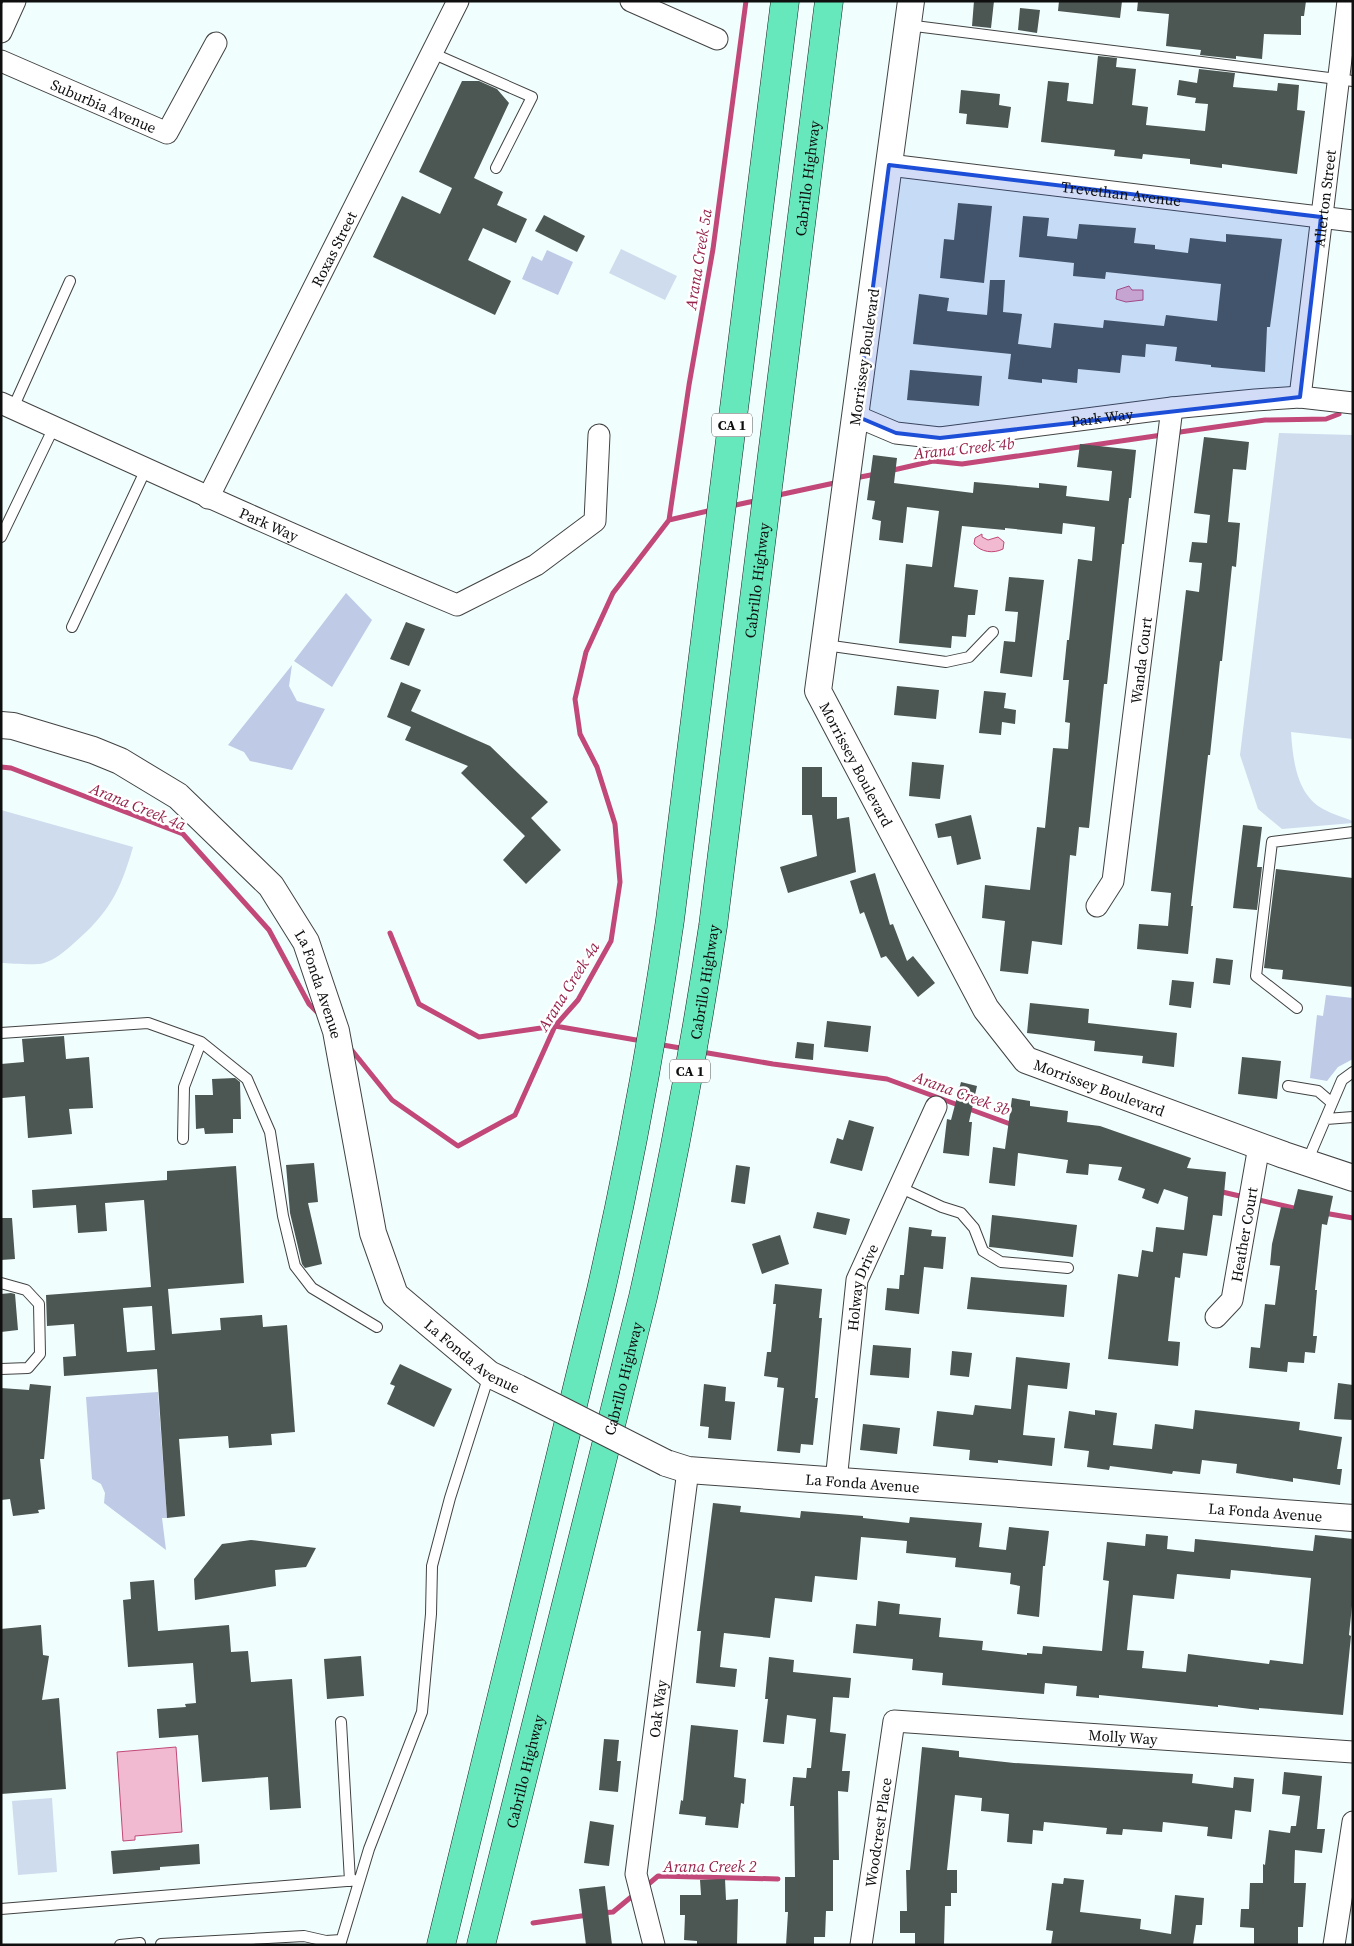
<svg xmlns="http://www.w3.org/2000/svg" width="1354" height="1946" viewBox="0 0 1354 1946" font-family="'Source Serif 4',serif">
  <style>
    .green { fill: #becae6 }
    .pitch { fill: #cedcee }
    .water { fill: #f1bad1; stroke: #c14878 }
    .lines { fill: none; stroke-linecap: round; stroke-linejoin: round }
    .stream { stroke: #c14878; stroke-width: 5 }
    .building { fill: #4c5652; fill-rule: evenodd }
    .service-casing { stroke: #424242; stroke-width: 12 }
    .minor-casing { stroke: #424242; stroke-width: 23 }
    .tertiary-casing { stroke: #424242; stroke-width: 28 }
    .motorway-casing { stroke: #202020; stroke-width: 29 }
    .service { stroke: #fff; stroke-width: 10 }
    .minor { stroke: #fff; stroke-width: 21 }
    .tertiary { stroke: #fff; stroke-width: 26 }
    .motorway { stroke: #66e7bc; stroke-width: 28 }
    .tertiary-bridge-casing { stroke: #424242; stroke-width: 28; stroke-linecap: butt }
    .tertiary-bridge { stroke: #fff; stroke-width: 26 }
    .marked { fill: #1d4ed8; fill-opacity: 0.2; stroke: #1d4ed8; stroke-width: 4; stroke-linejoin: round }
    .labels { text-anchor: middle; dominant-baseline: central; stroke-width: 5; stroke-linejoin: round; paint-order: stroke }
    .shield { fill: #fff; stroke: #575757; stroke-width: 1 }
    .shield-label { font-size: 14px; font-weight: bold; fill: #0f0f0f }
    .street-label { font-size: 15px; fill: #0f0f0f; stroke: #fff }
    .water-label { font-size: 16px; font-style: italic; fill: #96234c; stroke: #fff }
  </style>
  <rect width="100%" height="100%" fill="#f1fefe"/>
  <path class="green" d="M547 250 573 262 558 295 522 279 532 256 542 261Z
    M346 593 372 620 332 687 294 661Z
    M292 665 289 686 297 701 325 709 292 770 250 761 244 752 228 745Z
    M1326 995 1353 998V1059L1338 1067 1327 1081 1310 1078 1317 1015 1323 1016Z
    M158 1392 167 1518H162L166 1550 104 1503 105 1493 101 1484 92 1479 86 1397Z"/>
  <path class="pitch" d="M621 249 677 276 665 300 609 273Z
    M1279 433 1353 435V739L1291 732C1293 759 1296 794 1323 809 1332 814 1343 817 1353 821V823L1282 829 1258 809 1240 755Z
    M1 810 133 847C120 892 109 913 73 944 65 951 55 960 44 963 34 966 12 963 1 963Z
    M52 1798 57 1872 18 1875 12 1801Z"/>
  <path class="water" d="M1129 286 1132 290H1143V300L1126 302 1116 299 1117 290Z
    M982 534V537L988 540 998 537 1004 542 1003 549C993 554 981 552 974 544L975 538Z
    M176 1747 182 1832 135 1836V1840L123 1841 117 1752Z"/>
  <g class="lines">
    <path class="stream" d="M1173 433 1265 420 1326 419 1339 414
      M889 471 933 461 962 464 1162 435
      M855 478 876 474
      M774 496 839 482
      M731 506 759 500
      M669 520 712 510
      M669 520 689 385 713 249 746 1
      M1 767 11 768 183 834 269 930 309 1004 319 1014
      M390 933 419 1004 479 1037 555 1026 642 1041
      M657 1044 686 1049
      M350 1048 392 1100 458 1146 515 1115 555 1026 578 1000 611 941 620 882 615 824 597 767 580 734 575 699 586 652 613 593 669 520
      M702 1052 773 1064 887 1079 1013 1125
      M1218 1191 1244 1197
      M1255 1199 1298 1209
      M1324 1213 1353 1218
      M645 1887 658 1876 778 1879
      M601 1913 613 1912 636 1893
      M533 1923 588 1915"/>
  </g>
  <path class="building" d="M974 1H994L991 28 972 26Z
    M1059 1H1122L1120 18 1058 11Z
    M1138 1H1306L1304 16H1301V35L1264 34 1262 59 1236 56V59L1200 55 1201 50 1166 46 1169 14 1137 11Z
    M1020 8 1040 10 1037 33 1018 30Z
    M1098 56 1117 58 1116 67 1136 69 1132 105 1148 107 1146 125 1205 131 1208 104 1195 103 1196 98 1177 95 1179 80 1197 83 1199 69 1235 73 1233 87 1277 91 1278 83 1299 85 1297 110 1305 111 1297 174 1222 164V168L1190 164V159L1143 154 1142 159 1114 156 1115 150 1041 142 1048 81 1069 83 1067 101 1093 104Z
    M462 81H479L497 89 509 103 474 178 503 192 497 205 527 219 516 243 483 228 468 260 511 281 495 315 373 257 402 196 440 214 452 188 419 172Z
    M961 90 1000 94 999 105 1011 107 1008 128 966 124 967 114 959 113Z
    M958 203 992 206 984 283 940 278 944 239 954 240Z
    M544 215 585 236 577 252 535 231Z
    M1023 216 1049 218 1047 236 1077 239 1079 224 1136 228 1134 243 1155 245V249L1188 253 1190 238 1226 242V234L1282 239 1270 327H1267L1265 372 1211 367V365L1175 361 1177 347 1146 344 1145 357 1122 355 1120 373 1078 369 1077 383 1042 379V383L1008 379 1011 354 913 344 919 294 949 298 947 311 987 315 990 280H1005L1003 312 1022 314 1018 344 1051 348 1054 323 1103 328 1104 320 1164 326 1166 315 1217 321 1221 284 1106 272 1105 279 1073 276 1074 263 1019 257Z
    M910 370 982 376 979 406 907 400Z
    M1204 437 1249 442 1246 470 1233 469 1228 522 1240 523 1236 567 1232 566 1222 661H1220L1210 755H1208L1191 906H1193L1188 954 1137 949 1139 924 1168 926 1171 893 1151 891 1186 590 1199 592 1202 563 1189 562 1192 542 1207 543 1210 515 1194 513Z
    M1080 444 1136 450 1131 498H1129L1124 544H1122L1107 684H1104L1089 828 1079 827 1076 856 1070 855 1062 945 1032 941 1028 974 1000 971 1005 921 982 918 985 885 1030 890 1037 827 1045 828 1053 748 1068 749 1070 723 1065 722 1069 680H1063L1067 640H1069L1078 559 1092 561 1095 527 1063 523 1062 534 1005 528V530L962 526 954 587 978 590 975 615H968L966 637 952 636 951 648 899 643 906 564 932 567 939 511 907 507 903 543 879 540 881 521 872 519 875 501 867 500 873 455 897 458 894 483 973 493 974 482 1039 488V483L1067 486 1066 496 1109 501 1112 471 1077 467Z
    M1009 577 1044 580 1032 677 1000 673 1004 641 1015 642 1018 612 1005 611Z
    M406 622 425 629 409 666 390 659Z
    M401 682 421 690 411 711 490 746 548 802 531 818 561 850 526 884 503 860 525 836 461 773 468 766 405 740 411 727 387 717Z
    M897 686 939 690 936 719 894 715Z
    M984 691 1006 693 1004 708 1016 710 1015 724 1002 722 1001 735 979 733Z
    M912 762 944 765 940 799 909 796Z
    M802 767H822V797H837V819L849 817 856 872 788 893 780 867 817 856 812 815H802Z
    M971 815 981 859 957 865 951 836 938 838 935 824Z
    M1243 825 1262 827 1257 867H1262L1257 910 1233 908Z
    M1276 869 1353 878V987L1282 979 1283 970 1264 968Z
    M875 873 890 925 893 924 907 961 913 956 935 983 918 997 886 956 881 958 864 912 860 914 850 881Z
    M1216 958 1233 960 1230 985 1213 983Z
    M1172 980 1194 982 1191 1008 1169 1005Z
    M1030 1003 1089 1009 1088 1023 1177 1033 1174 1067 1142 1063 1143 1056 1094 1051 1095 1041 1027 1033Z
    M827 1021 871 1026 868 1052 824 1047Z
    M64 1036 66 1059 89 1057 93 1108 69 1109 72 1134 28 1138 25 1096 2 1098 1 1064 24 1062 22 1039Z
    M797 1042 814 1044 813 1060 795 1058Z
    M1242 1057 1281 1061 1277 1099 1238 1094Z
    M235 1078 240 1082 241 1119H233V1133L205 1134 204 1128 196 1129 195 1095H213L212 1079Z
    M961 1082 977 1086 969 1122H972L969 1156 943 1153 947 1119 951 1120Z
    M1012 1098 1030 1101V1106L1068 1111 1067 1122 1100 1126 1191 1158 1187 1168 1226 1172 1222 1216 1213 1215 1207 1256 1183 1253 1180 1278 1175 1277 1168 1341 1180 1342 1178 1366 1108 1359 1118 1274 1138 1277 1142 1250 1153 1252 1156 1227 1184 1230 1188 1197 1164 1189 1158 1204 1142 1198 1145 1189 1118 1180 1122 1167 1089 1164 1088 1175 1066 1173 1068 1160 1018 1153 1015 1186 989 1183 993 1147 1005 1149Z
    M849 1120 874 1127 862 1171 830 1163 837 1138 843 1140Z
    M314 1163 318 1202 308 1203 322 1264 305 1268 302 1264 290 1213 286 1165Z
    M736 1165 750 1167 745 1204 731 1202Z
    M236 1166 244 1283 168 1289 172 1334 221 1330 220 1318 262 1315 263 1327 287 1325 295 1432 271 1434 272 1445 229 1448 228 1436 179 1439 185 1516 167 1518 157 1369 64 1376 63 1357 76 1356 74 1324 47 1326 46 1295 151 1287 144 1200 105 1203 107 1231 78 1233 76 1205 33 1208 32 1190 167 1180V1171ZM152 1306 155 1350 127 1352 123 1308Z
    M1298 1189 1333 1196 1327 1225 1322 1224 1315 1290H1317L1313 1336H1317L1315 1353 1305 1352 1304 1363 1288 1362 1287 1372 1249 1368 1251 1347 1260 1348 1265 1304 1275 1305 1280 1266 1270 1265 1272 1244 1281 1207 1293 1209Z
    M817 1212 850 1219 846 1235 813 1228Z
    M992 1215 1077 1225 1073 1257 990 1247H989Z
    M1 1218H12L15 1259 1 1260Z
    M909 1227 932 1230 931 1236 946 1237 943 1269 924 1267 919 1314 885 1310 887 1288 899 1289 900 1275H904Z
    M780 1235 789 1264 762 1274 752 1244Z
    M971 1277 1067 1285 1064 1317 967 1309Z
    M775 1284 822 1289 819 1318H822L815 1398H818L813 1445 801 1444 800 1453 777 1451 784 1388 777 1387 778 1378 764 1376 767 1352H771L776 1304H773Z
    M11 1293 15 1294 18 1330 1 1332V1294Z
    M873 1345 911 1348 909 1378 870 1375Z
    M952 1351 972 1353 969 1377 950 1375Z
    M1016 1357 1070 1363 1067 1389 1028 1385 1023 1435 1055 1438 1052 1466 998 1460V1463L969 1460 970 1450 933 1446 937 1411 973 1415 975 1405 1011 1409Z
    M400 1364 452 1389 434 1427 387 1404 395 1386 390 1384Z
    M1338 1383 1353 1385V1420L1334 1419Z
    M30 1384 51 1386 44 1459H40L45 1509 38 1510 39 1513 13 1516 10 1499 1 1500V1388L29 1390Z
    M704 1384 726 1387 725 1401 735 1402 731 1440 708 1438 709 1427 700 1426Z
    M1095 1410 1117 1413 1113 1445 1152 1449 1155 1424 1193 1429 1195 1410 1300 1422 1299 1430 1342 1437 1337 1469H1342L1340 1485 1293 1478V1482L1236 1473 1237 1464 1202 1460 1200 1474 1173 1471 1172 1474 1110 1466 1109 1470 1087 1467 1089 1451 1064 1448 1069 1411 1095 1415Z
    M863 1424 900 1428 897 1454 860 1450Z
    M713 1503 741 1506 740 1512 800 1518 801 1511 863 1516V1518L909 1523 910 1517 982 1523 979 1547 1006 1550 1009 1527 1049 1531 1045 1566H1043L1039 1617 1017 1614 1020 1586 1010 1584 1011 1573 955 1567 956 1558 906 1553 907 1541 861 1537 857 1580 815 1576 812 1602 775 1598 770 1638 724 1633 720 1667 737 1669 735 1687 696 1683 701 1631H697Z
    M1146 1534 1168 1536 1167 1549 1194 1552 1195 1539 1313 1551 1315 1535 1353 1539V1596L1349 1635 1351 1636 1343 1715 1259 1708V1710L1218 1705V1707L1099 1695V1698L1076 1696 1077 1686 1045 1683 1044 1694 942 1685 943 1673 912 1670 913 1659 853 1653 856 1624 876 1626 878 1601 900 1604 899 1614 941 1618 939 1637 983 1641 982 1650 1027 1655V1653L1042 1654 1043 1646 1102 1651 1109 1581 1103 1580 1107 1542 1145 1546ZM1231 1570 1311 1578 1303 1664 1270 1660 1269 1664 1188 1654 1186 1672 1142 1668 1144 1651 1127 1650 1133 1595 1174 1599 1177 1574 1230 1579Z
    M251 1540 316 1548 306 1567 275 1570 276 1586 195 1600 194 1579 222 1544Z
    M154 1580 158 1631 229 1625 231 1652 248 1651 251 1682 292 1679 301 1808 270 1810 268 1777 202 1782 198 1735 159 1738 157 1709 186 1707 185 1704 196 1703 193 1663 128 1667 123 1600 131 1599 130 1582Z
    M41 1625 43 1655 49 1656 42 1700 59 1698 66 1789 1 1794V1629Z
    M361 1656 364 1696 327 1699 324 1659Z
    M769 1657 794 1660 793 1672 851 1678 849 1698 833 1697 830 1732 846 1734 842 1771H850L848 1792 838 1791 839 1860H833V1911H826L825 1937H814V1945H786L788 1912H785V1877H795L794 1806H790L793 1777 806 1778 807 1768H811L816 1719 787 1715 784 1744 763 1742 768 1699H765Z
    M691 1725 738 1730 734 1777 746 1779 744 1804 741 1803 738 1828 705 1825 706 1817 679 1814 681 1800 683 1801Z
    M604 1739 619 1740 617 1761H621L618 1792 599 1790Z
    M922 1747 959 1751V1757L1014 1763 1193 1774 1192 1783 1233 1788 1234 1777 1254 1779 1251 1812 1235 1810 1232 1839 1207 1836 1208 1827 1163 1822 1162 1832 1123 1829 1122 1835 1106 1834 1107 1828 1044 1822 1043 1831 1033 1830 1032 1844 1007 1842 1009 1814 981 1811 982 1798 955 1795 947 1870H957V1893H951V1906H945L944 1945H915V1933H900V1911H907L906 1870H910Z
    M1284 1772 1322 1776 1317 1829H1325L1322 1853 1295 1850 1294 1883H1306L1303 1927H1298V1945H1254V1928L1240 1927 1241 1909H1249L1250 1883H1263V1864L1265 1865 1269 1830 1290 1833 1291 1826H1296L1300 1796 1282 1794Z
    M590 1821 614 1825 609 1866 584 1863Z
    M199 1844 200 1864 160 1867V1870L113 1874 111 1851Z
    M1064 1878 1084 1880 1080 1912 1141 1919 1140 1929 1171 1934 1175 1895 1204 1898 1202 1925H1196L1193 1945H1051L1053 1931 1046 1930 1052 1883 1063 1884Z
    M725 1879 726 1900 738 1899 737 1945H697V1941L684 1940 685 1915H680V1895H701L700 1880Z
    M605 1886 612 1945H586L579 1889Z"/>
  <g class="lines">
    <defs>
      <path id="service" d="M907 25 1353 81
        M432 53 532 97 496 168
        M13 408 70 281
        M1 537 54 427
        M72 627 146 469
        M825 645 946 662 969 657 993 632
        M1297 1008 1256 976 1272 842 1353 832
        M1 1033 148 1023 201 1042 247 1079 270 1132 283 1216 295 1266 312 1288 377 1327
        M1288 1086 1318 1091 1332 1103
        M1326 1119 1353 1117
        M183 1139 184 1087 201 1042
        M1307 1162 1342 1080 1353 1072
        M899 1187 942 1207 961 1213 974 1228 983 1251 1001 1262 1068 1268
        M1 1283 26 1290 39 1304 40 1354 28 1368 1 1369
        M341 1722 350 1881
        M1 1909 359 1880
        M161 1944 304 1936 326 1941 341 1940
        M120 1945 140 1943
        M340 1945 369 1849 422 1712 431 1614 432 1566 450 1498 489 1375"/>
      <g id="minor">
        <path d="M631 1 717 39"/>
        <path d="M1 32 15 1"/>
        <path id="s1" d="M1 61 167 133 216 43"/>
        <path id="s2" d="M889 165 1353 221"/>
        <path id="s3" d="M1300 397 1348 1"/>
        <path id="s4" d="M1 403C153 472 304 541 457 605L536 565 595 521 599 435"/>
        <path id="s5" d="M856 416 896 433 940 438 1172 408 1255 400 1300 397 1353 403"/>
        <path id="s6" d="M208 498 458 1"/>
        <path id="s7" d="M1097 906 1113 881 1172 408"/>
        <path id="s8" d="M1216 1317 1232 1300 1259 1146"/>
        <path id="s9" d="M836 1481 857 1280 936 1107"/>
        <path id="s10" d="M654 1945 636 1874 688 1470"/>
        <path id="s11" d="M861 1945 894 1721 1353 1752"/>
        <path d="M1334 1945 1353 1822"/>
      </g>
      <g id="tertiary">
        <path id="s12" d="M911 1 818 691 986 1009 1026 1060 1284 1155 1353 1178"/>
        <path id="s13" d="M1 725 13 726 93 750 120 761 178 796 271 886 306 942 336 1031 373 1233 395 1295 489 1374 518 1388"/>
        <path id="s14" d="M666 1463 688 1470 1353 1518"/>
      </g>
      <g id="motorway">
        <path d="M441 1945 601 1290C629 1167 652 1045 670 920L785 1"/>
        <path id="s15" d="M481 1945 643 1297C671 1174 694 1051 713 926L829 1"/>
      </g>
    </defs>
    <use href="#service" class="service-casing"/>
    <use href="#minor" class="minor-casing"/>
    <use href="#tertiary" class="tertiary-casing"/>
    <use href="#motorway" class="motorway-casing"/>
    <use href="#service" class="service"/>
    <use href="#minor" class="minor"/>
    <use href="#tertiary" class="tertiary"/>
    <use href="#motorway" class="motorway"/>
    <defs>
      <path id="tertiary-bridge" d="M518 1388 666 1463"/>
    </defs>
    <use href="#tertiary-bridge" class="tertiary-bridge-casing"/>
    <use href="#tertiary-bridge" class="tertiary-bridge"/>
  </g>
  <path class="marked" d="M889 165 1321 217 1300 397 940 438 896 433 856 416Z"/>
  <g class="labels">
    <g class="shield">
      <rect x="712" y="413.5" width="40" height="23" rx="4"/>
      <rect x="670" y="1059.5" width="40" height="23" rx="4"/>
    </g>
    <g class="shield-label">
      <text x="732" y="425">CA 1</text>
      <text x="690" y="1071">CA 1</text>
    </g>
    <g class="street-label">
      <text stroke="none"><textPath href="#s1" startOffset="112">Suburbia Avenue</textPath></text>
      <text stroke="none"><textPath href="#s15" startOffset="1799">Cabrillo Highway</textPath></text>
      <text stroke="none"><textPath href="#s2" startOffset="234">Trevethan Avenue</textPath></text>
      <text stroke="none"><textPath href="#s3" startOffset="200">Allerton Street</textPath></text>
      <text stroke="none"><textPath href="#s6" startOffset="279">Roxas Street</textPath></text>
      <text transform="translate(864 357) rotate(-82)">Morrissey Boulevard</text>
      <text stroke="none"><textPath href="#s5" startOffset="251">Park Way</textPath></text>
      <text stroke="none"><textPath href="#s4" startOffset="294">Park Way</textPath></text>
      <text stroke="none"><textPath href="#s15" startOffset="1394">Cabrillo Highway</textPath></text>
      <text stroke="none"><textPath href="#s7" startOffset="252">Wanda Court</textPath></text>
      <text stroke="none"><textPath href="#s12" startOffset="779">Morrissey Boulevard</textPath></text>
      <text stroke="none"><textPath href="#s15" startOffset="989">Cabrillo Highway</textPath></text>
      <text stroke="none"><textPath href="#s13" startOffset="432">La Fonda Avenue</textPath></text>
      <text stroke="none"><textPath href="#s12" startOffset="1199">Morrissey Boulevard</textPath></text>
      <text stroke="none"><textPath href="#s8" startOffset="90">Heather Court</textPath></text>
      <text stroke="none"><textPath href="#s9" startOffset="196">Holway Drive</textPath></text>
      <text stroke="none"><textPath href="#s13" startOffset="852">La Fonda Avenue</textPath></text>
      <text stroke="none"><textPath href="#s15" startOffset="584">Cabrillo Highway</textPath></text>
      <text stroke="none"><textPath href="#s14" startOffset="198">La Fonda Avenue</textPath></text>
      <text stroke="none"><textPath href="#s14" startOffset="602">La Fonda Avenue</textPath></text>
      <text stroke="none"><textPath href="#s10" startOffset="240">Oak Way</textPath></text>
      <text stroke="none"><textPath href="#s11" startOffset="456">Molly Way</textPath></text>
      <text stroke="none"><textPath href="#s15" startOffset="179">Cabrillo Highway</textPath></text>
      <text stroke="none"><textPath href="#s11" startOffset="114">Woodcrest Place</textPath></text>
    </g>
    <g class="water-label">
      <text transform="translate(698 259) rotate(-81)">Arana Creek 5a</text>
      <text transform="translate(964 448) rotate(-6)">Arana Creek 4b</text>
      <text transform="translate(138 806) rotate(22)">Arana Creek 4a</text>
      <text transform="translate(568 986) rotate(-58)">Arana Creek 4a</text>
      <text transform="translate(962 1093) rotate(20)">Arana Creek 3b</text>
      <text x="710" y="1866">Arana Creek 2</text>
    </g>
  </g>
  <rect width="1354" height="1946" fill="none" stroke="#0f0f0f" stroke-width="5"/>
</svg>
